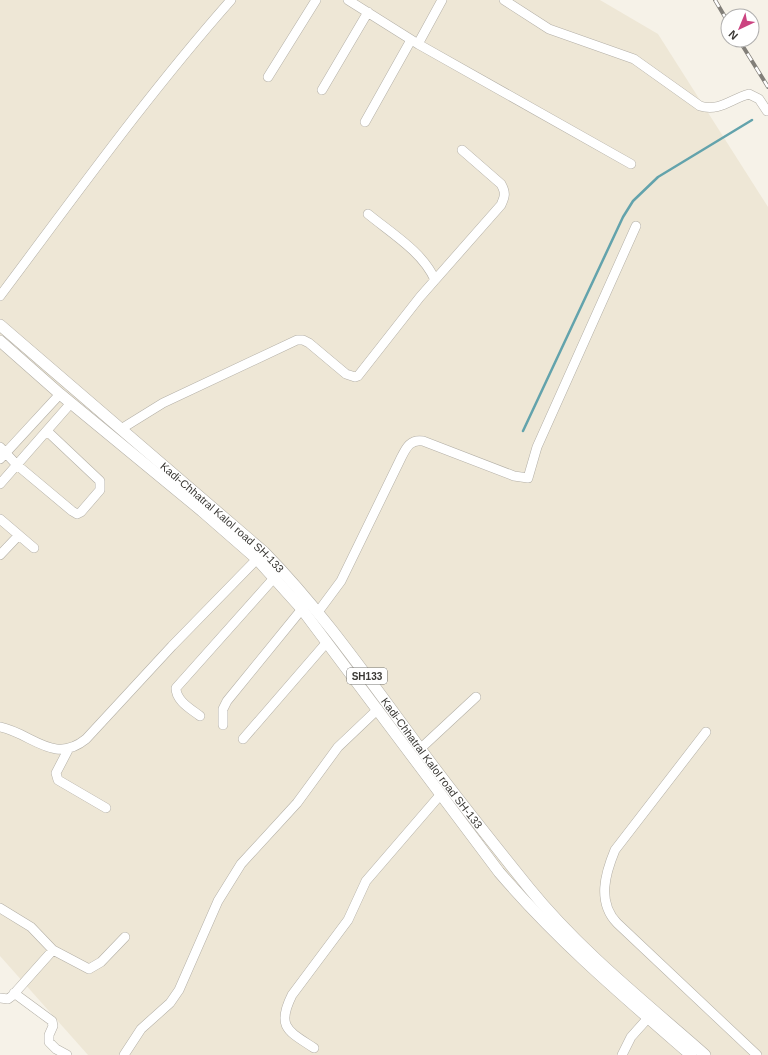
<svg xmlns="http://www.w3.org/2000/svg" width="768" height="1055" viewBox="0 0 768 1055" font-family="Arial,sans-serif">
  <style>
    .built { fill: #eee7d6 }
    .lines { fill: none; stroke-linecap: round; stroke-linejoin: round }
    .stream { stroke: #63a3ac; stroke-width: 2.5 }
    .minor-casing { stroke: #b3afa6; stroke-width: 10 }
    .major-casing { stroke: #b3afa6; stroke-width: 12 }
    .minor { stroke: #fff; stroke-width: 9 }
    .major { stroke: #fff; stroke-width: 11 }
    .rail-casing { stroke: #827f79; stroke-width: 4 }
    .rail { stroke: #fff; stroke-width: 2.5; stroke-dasharray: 8; stroke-linecap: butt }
    .labels { text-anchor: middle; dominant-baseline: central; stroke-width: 4; stroke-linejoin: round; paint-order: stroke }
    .shield { fill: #fff; stroke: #757471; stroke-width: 1 }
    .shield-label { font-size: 10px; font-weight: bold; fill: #3a3834 }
    .street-label { font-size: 11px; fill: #3a3834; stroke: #fff }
  </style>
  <rect width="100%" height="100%" fill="#f6f2e8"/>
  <path class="built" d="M0 0H600L658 34 768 207V1055H88L0 956Z"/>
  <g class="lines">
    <path class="stream" d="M523 431 623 217 633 201 658 177 752 120"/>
    <defs>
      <path id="minor" d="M348 0 418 44 631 164
        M504 0 549 29 634 59 700 106C719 112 731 99 749 94L759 99 767 111 768 110
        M418 44 442 0
        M268 77 316 0
        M322 90 368 12
        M365 122 411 40
        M368 214C391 233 423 252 435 280
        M0 296C75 196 148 94 231 0
        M121 429 163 403 297 340H303L309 343 346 374 355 377 358 376 420 297 501 205C505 196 506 193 501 184L462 150
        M0 447 17 465 72 511 77 514 81 512 100 490V481L47 431
        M0 459 60 394
        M0 484 71 403
        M0 519 34 548
        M0 555 18 536
        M318 612 341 581 401 458C406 448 410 439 423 441L514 476 528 478 537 447 636 226
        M200 716C191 709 176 701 176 688L274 578
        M223 725V709L227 701 306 604
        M0 727C33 734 54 765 86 739L172 646 257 559
        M706 732 615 850C605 874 597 902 617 923L757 1055
        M243 739 327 642
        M420 749 476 697
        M68 750 56 773 58 780 106 808
        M0 908 31 927 53 950 89 969 101 962 125 937
        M14 993 52 1021 53 1026 49 1035V1042L56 1049 67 1055
        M0 998 8 999 12 996 53 950
        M314 1048C288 1031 276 1027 292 995L348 920 366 881 441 794
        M124 1055 141 1029 170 1003 179 990 218 901 241 864 297 803 338 747 378 709
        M622 1055 631 1037 648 1018"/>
      <g id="major">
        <path id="s1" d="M0 325 264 552C322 611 370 681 419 747 454 795 492 842 529 888 580 951 645 1002 705 1055"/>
        <path d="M0 341 60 394 202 511 257 559 301 608 499 872C558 941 623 996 691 1055"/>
      </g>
    </defs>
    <use href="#minor" class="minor-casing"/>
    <use href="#major" class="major-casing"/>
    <use href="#minor" class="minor"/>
    <use href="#major" class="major"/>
    <defs>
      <path id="rail" d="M715 0 728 22
        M739 40 768 87"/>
    </defs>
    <use href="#rail" class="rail-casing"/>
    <use href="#rail" class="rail"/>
  </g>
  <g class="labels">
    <rect class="shield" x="347" y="668" width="40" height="16" rx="3"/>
    <g class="shield-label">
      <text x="367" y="676">SH133</text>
    </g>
    <g class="street-label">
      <text stroke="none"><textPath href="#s1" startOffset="294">Kadi-Chhatral Kalol road SH-133</textPath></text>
      <text stroke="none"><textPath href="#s1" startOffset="618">Kadi-Chhatral Kalol road SH-133</textPath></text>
    </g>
  </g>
  <g transform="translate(740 28) rotate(224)"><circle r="19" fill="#ffffff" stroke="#b0afae"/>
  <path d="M0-3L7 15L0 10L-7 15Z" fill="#cb4380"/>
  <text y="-6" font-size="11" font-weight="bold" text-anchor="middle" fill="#3a3834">N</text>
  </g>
</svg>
